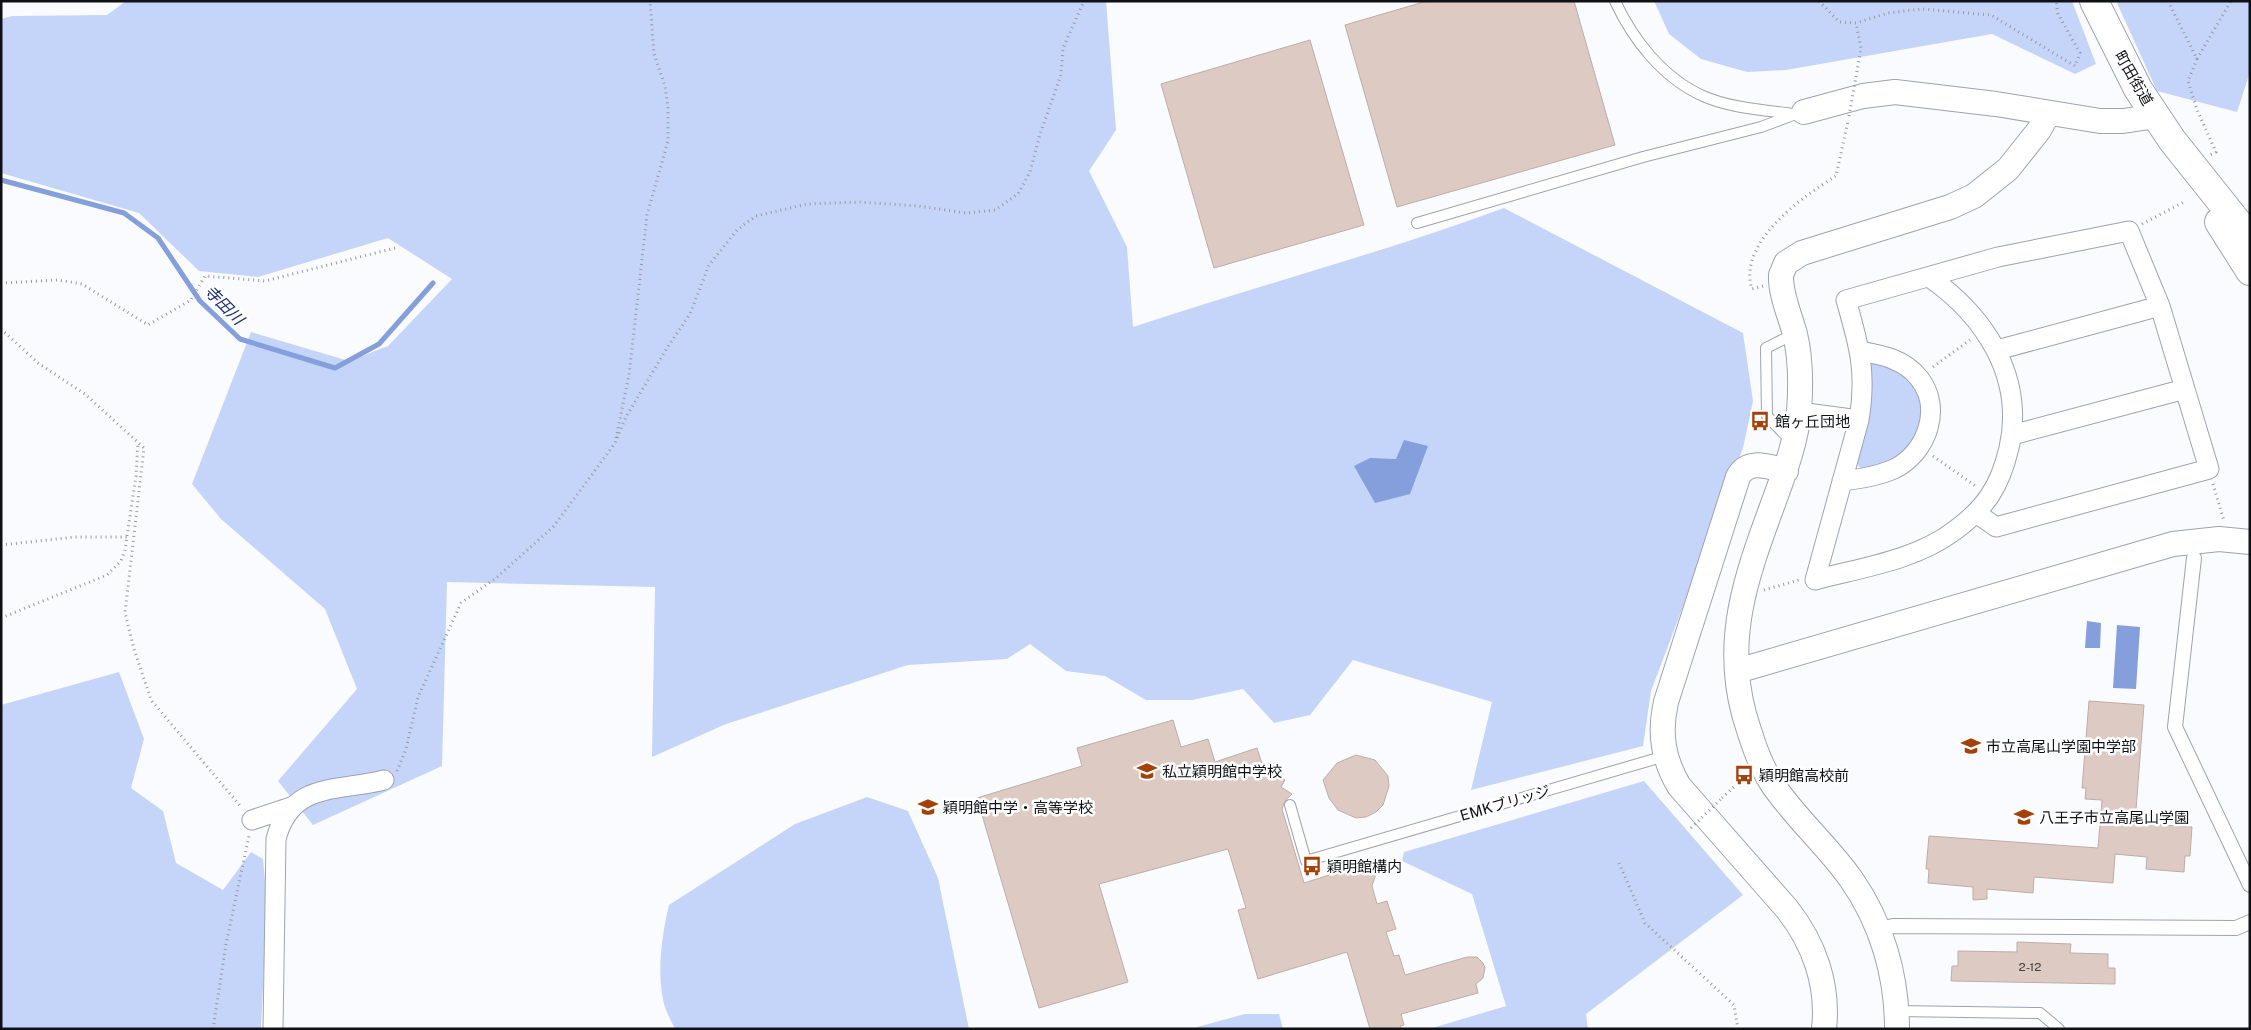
<svg xmlns="http://www.w3.org/2000/svg" width="2251" height="1030" viewBox="0 0 2251 1030" font-family="'Public Sans','Noto Sans JP',sans-serif">
  <style>
    .green { fill: #c5d5f9 }
    .water { fill: #859edc }
    .lines { fill: none; stroke-linecap: round; stroke-linejoin: round }
    .stream { stroke: #859edc; stroke-width: 5 }
    .building { fill: #ddcbc3; stroke: #beada6 }
    .service-casing { stroke: #9da3b2; stroke-width: 12 }
    .pedestrian-casing { stroke: #9da3b2; stroke-width: 16 }
    .minor-casing { stroke: #9da3b2; stroke-width: 21 }
    .tertiary-casing { stroke: #9da3b2; stroke-width: 26 }
    .primary-casing { stroke: #9da3b2; stroke-width: 30 }
    .path { stroke: #97999d; stroke-width: 3; stroke-dasharray: 1 4; stroke-linecap: butt }
    .service { stroke: #fff; stroke-width: 10 }
    .pedestrian { stroke: #fff; stroke-width: 14 }
    .minor { stroke: #fff; stroke-width: 19 }
    .tertiary { stroke: #fff; stroke-width: 24 }
    .primary { stroke: #fff; stroke-width: 28 }
    .path-bridge { stroke: #97999d; stroke-width: 3; stroke-dasharray: 1 4; stroke-linecap: butt }
    .labels { text-anchor: middle; dominant-baseline: central; stroke-width: 5; stroke-linejoin: round; paint-order: stroke }
    .number-label { font-size: 12px; fill: #424041 }
    .street-label { font-size: 15px; fill: #0f1116; stroke: #fff }
    .poi-label { font-size: 15px; fill: #0f1116; stroke: #fff; text-anchor: start }
    .water-label { font-size: 16px; font-style: italic; fill: #192d75; stroke: #fff }
  </style>
  <rect width="100%" height="100%" fill="#f9fbfe"/>
  <path class="green" d="M126 1H1106L1116 130 1089 171 1127 247 1133 327C1256 286 1382 253 1504 208L1743 333 1753 401 1743 448 1651 691 1643 746 1471 790 1492 702 1353 660 1310 715 1274 723 1243 689 1192 700H1146L1105 676 1066 671 1030 644 1007 659 908 665 726 724 652 757 655 587 447 582 442 766 313 825 278 781 357 689 325 609 221 519 192 484 251 332 349 361 388 346 452 279 388 238 258 277 199 271 139 213 1 173V19L12 16 107 15Z
    M1654 1H2072L2096 64 2075 74 1992 34 1786 70 1747 72 1701 59 1669 34Z
    M2119 1H2250V72L2237 112 2157 91 2117 3Z
    M1879 358 1913 380 1922 398 1924 417 1914 443 1892 464 1864 472 1855 462 1870 366Z
    M119 672 144 739 131 788 163 811 176 863 223 890 251 852 263 859 267 903 261 1029H1V705Z
    M1644 781 1743 895 1586 1014 1588 1029H1429L1506 1006 1472 894 1402 861 1404 852Z
    M867 797 908 811 938 878 969 1029H675C671 1020 664 1009 663 999 657 969 662 935 669 905L795 824Z
    M1245 1014H1279L1283 1029H1190Z"/>
  <path class="water" d="M1404 440 1428 446 1410 494 1375 503 1354 466 1370 458 1396 459Z
    M2087 621 2101 623 2100 648H2085Z
    M2117 625 2140 627 2136 689 2113 688Z"/>
  <g class="lines">
    <path class="stream" d="M1 180 124 213 158 238 200 301 240 339 335 368 379 344 433 283"/>
  </g>
  <path class="building" d="M1427 1H1574L1615 145 1397 207 1345 25Z
    M1310 40 1364 225 1214 268 1161 84Z
    M2089 701 2144 705 2135 823 2192 827 2190 856H2185L2184 872 2146 869 2147 857 2115 854 2113 883 2034 877 2033 893 1987 889V899L1973 900V887L1928 883 1929 869H1926L1929 836 2098 848 2102 800 2085 799 2086 788H2082Z
    M1173 720 1181 747 1208 739 1215 762 1257 748 1264 770 1285 780 1281 787 1292 794 1285 801 1282 809 1304 883 1367 863 1376 874 1372 886 1377 904 1387 901 1396 929 1386 932 1394 956 1399 955 1405 975 1467 957H1477L1483 963 1485 968 1483 978 1476 984 1478 993 1401 1014 1404 1025 1400 1026 1401 1029H1370L1347 952 1258 979 1238 910 1246 908 1228 849 1099 884 1128 982 1039 1008 977 798 1082 766 1077 748Z
    M1356 755 1375 760 1388 776 1389 786 1383 805 1376 812 1366 817 1356 818 1338 810 1329 798 1323 780 1337 763Z
    M2017 942 2071 944 2070 953 2108 954V968H2115V984L1951 981 1952 966H1958V951L2017 952Z"/>
  <g class="lines">
    <defs>
      <path id="service" d="M1615 1C1633 40 1663 78 1703 96 1730 108 1764 110 1794 114
        M1417 223 1643 157 1761 127 1796 114
        M1793 443 1767 416 1766 348 1784 339 1795 336
        M1290 805 1306 861 1665 756
        M1896 1011 2040 1013 2059 1029"/>
      <path id="pedestrian" d="M2194 558 2175 727 2250 885
        M1878 929 1893 926 2236 928 2250 922"/>
      <path id="minor" d="M1929 277C1985 316 2025 377 2009 448 2000 486 1986 508 1954 531 1916 560 1860 568 1815 580L1859 420C1867 372 1859 345 1846 300L1998 257 2129 231 2160 306 2209 469 1996 527 1976 513
        M1997 350 2160 306
        M1799 412 1859 420
        M2012 435 2185 389
        M1842 481C1860 479 1878 476 1894 469 1927 453 1943 408 1919 378 1904 359 1882 355 1860 351
        M252 820 291 807
        M273 1029 276 839C291 781 338 792 384 780"/>
      <path id="tertiary" d="M1804 112 1863 96 1895 92 1996 104 2100 121H2123L2156 116
        M1786 471C1769 467 1748 458 1738 477L1666 702C1659 733 1663 759 1679 786L1787 909C1814 943 1829 985 1824 1029
        M1737 671 2173 544 2219 539 2250 542
        M1897 1029C1897 976 1882 923 1851 879 1827 845 1794 817 1771 782 1758 761 1751 737 1744 714 1723 636 1748 572 1774 501 1785 471 1796 442 1799 411 1801 385 1801 359 1795 334 1790 316 1780 293 1781 275L1786 263 1802 253 1950 207 1974 196 2008 169 2039 130 2048 114"/>
      <path id="primary" d="M2094 1 2138 89 2172 140 2250 238
        M2219 222 2250 271"/>
    </defs>
    <use href="#service" class="service-casing"/>
    <use href="#pedestrian" class="pedestrian-casing"/>
    <use href="#minor" class="minor-casing"/>
    <use href="#tertiary" class="tertiary-casing"/>
    <use href="#primary" class="primary-casing"/>
    <path class="path" d="M1819 1 1839 22 1856 23 1888 13 1922 9 1991 15 2075 66 2080 53 2058 14 2056 1
      M2168 1 2197 59 2231 1
      M2197 59 2188 81 2197 110 2216 152 2210 155
      M1856 77 1861 48 1856 23
      M2142 224 2186 201
      M1 283 58 280 82 284 148 325 191 300 205 276 265 281 399 247
      M1763 286 1752 289C1737 243 1802 197 1836 176L1848 121
      M1 329 38 363 85 394 144 448 125 613 134 649 151 700 242 808
      M1933 367 1970 340
      M616 438 629 375 647 215 668 141V108L665 86 654 54 650 1
      M1933 456 1977 487
      M2213 484 2224 521
      M1 545 75 537H127
      M1764 590 1799 580
      M1 618 107 575 121 561 125 550 136 476 138 442
      M397 771 406 749 418 697 461 603 496 578 553 527 588 480 615 443 626 417 667 348 690 314 709 265 737 230 756 216 807 204 859 202 918 206 966 213 995 210 1018 194 1030 172 1040 134 1061 75 1063 48 1084 1
      M1722 798 1736 785
      M1619 863 1645 923 1734 1005 1738 1029
      M213 1029 226 944 249 836"/>
    <use href="#service" class="service"/>
    <use href="#pedestrian" class="pedestrian"/>
    <use href="#minor" class="minor"/>
    <use href="#tertiary" class="tertiary"/>
    <use href="#primary" class="primary"/>
    <path class="path-bridge" d="M1849 116 1856 77
      M1691 828 1722 798"/>
  </g>
  <defs>
    <symbol id="bus-bare" viewBox="-9 -9 18 18"><path d="M-5-6H5V4H4V6H2V4H-2V6H-4V4H-5ZM-3.5-4V0h7V-4ZM-3.5 1.2v1.5H-2V1.2ZM2 1.2v1.5H3.5V1.2Z" fill="#a44008" stroke="#fff" stroke-width="2.5" paint-order="stroke"/></symbol>
    <symbol id="school-bare" viewBox="-9 -9 18 18"><path d="M0-5L7-2L0 1L-7-2ZM-4 1L0 2.5L4 1V4Q0 6-4 4Z" fill="#a44008" stroke="#fff" stroke-width="2.5" paint-order="stroke"/></symbol>
  </defs>
  <g fill-rule="evenodd">
    <use href="#bus-bare" x="1746" y="407" width="28" height="28"/>
    <use href="#school-bare" x="1957" y="732" width="28" height="28"/>
    <use href="#school-bare" x="1133" y="757" width="28" height="28"/>
    <use href="#bus-bare" x="1730" y="761" width="28" height="28"/>
    <use href="#school-bare" x="914" y="793" width="28" height="28"/>
    <use href="#school-bare" x="2010" y="803" width="28" height="28"/>
    <use href="#bus-bare" x="1298" y="852" width="28" height="28"/>
  </g>
  <g class="labels">
    <g class="number-label">
      <text x="2030" y="967">2-12</text>
    </g>
    <g class="street-label">
      <text transform="translate(2134 78) rotate(60)">町田街道</text>
      <text transform="translate(1505 803) rotate(-16)">EMKブリッジ</text>
    </g>
    <g class="poi-label">
      <text x="1775" y="421">館ヶ丘団地</text>
      <text x="1986" y="746">市立高尾山学園中学部</text>
      <text x="1162" y="771">私立穎明館中学校</text>
      <text x="1759" y="775">穎明館高校前</text>
      <text x="943" y="807">穎明館中学・高等学校</text>
      <text x="2039" y="817">八王子市立高尾山学園</text>
      <text x="1327" y="866">穎明館構内</text>
    </g>
    <g class="water-label">
      <text transform="translate(224 305) rotate(45)">寺田川</text>
    </g>
  </g>
  <rect width="2251" height="1030" fill="none" stroke="#0f1116" stroke-width="5"/>
</svg>
